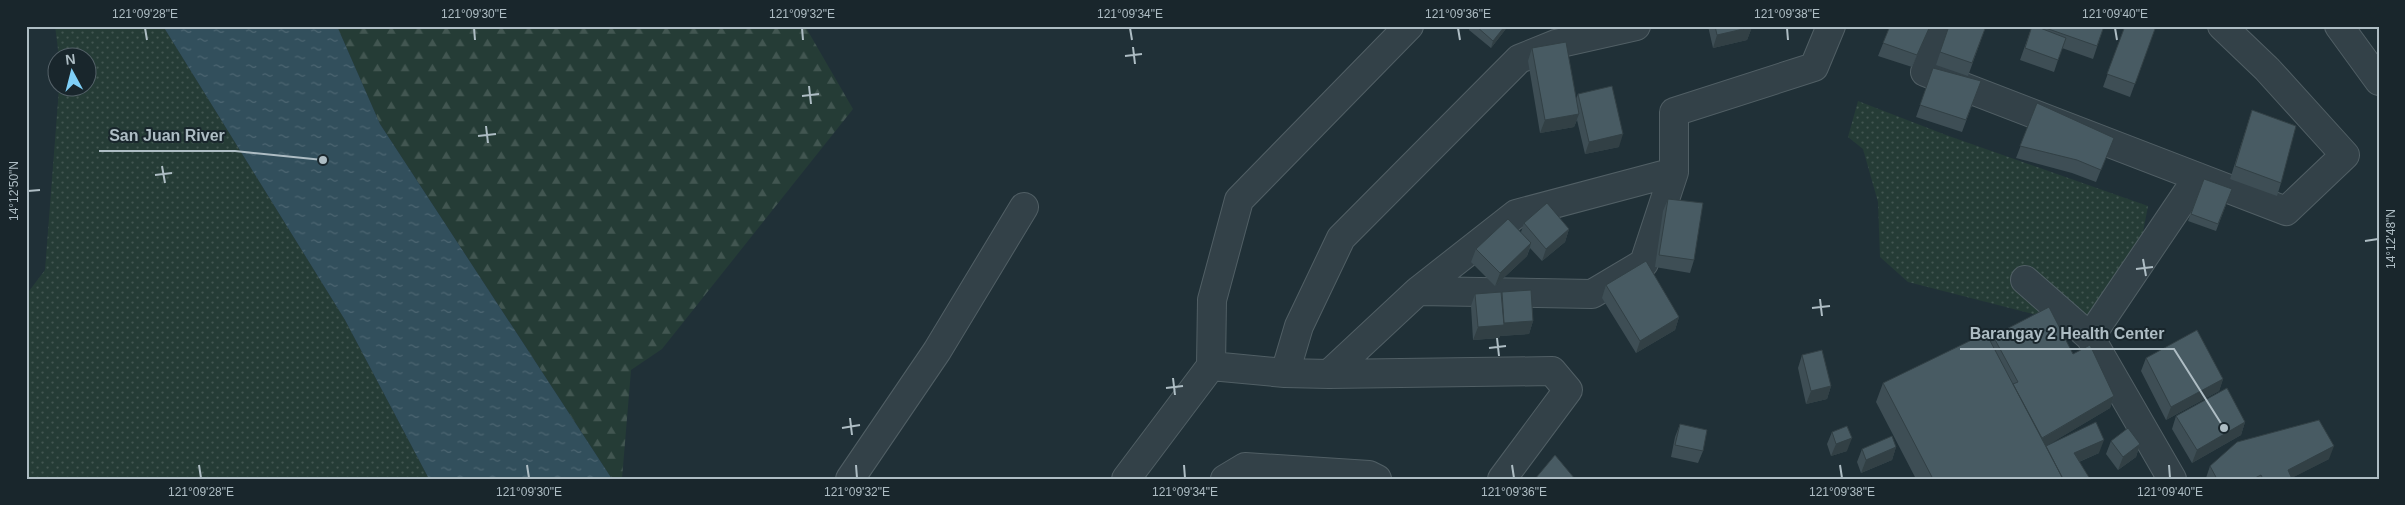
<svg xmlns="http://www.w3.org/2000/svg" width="2405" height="505" viewBox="0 0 2405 505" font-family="Arial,sans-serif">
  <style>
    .grass { fill: url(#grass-dots) }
    .forest { fill: url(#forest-firs) }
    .water { fill: url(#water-ripples) }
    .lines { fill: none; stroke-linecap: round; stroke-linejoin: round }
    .street-casing { stroke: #515f65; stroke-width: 30 }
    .street { stroke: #334148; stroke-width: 28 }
    .wall { fill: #3e4e55 }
    .shaded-wall { fill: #324045 }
    .building { fill: #485b63; stroke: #324045 }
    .ticks { fill: none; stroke: #aebdc4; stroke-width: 2 }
    .leader { fill: none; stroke: #aebdc4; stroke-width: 2 }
    .callout-dot { fill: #aebdc4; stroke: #19262c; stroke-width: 2 }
    .callout-label { font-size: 16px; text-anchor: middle; font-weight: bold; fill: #aebdc4; stroke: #19262c; stroke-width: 4; stroke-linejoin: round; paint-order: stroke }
    .neatline { fill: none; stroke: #aebdc4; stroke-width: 2 }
    .ticks-label { font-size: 12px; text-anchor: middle; fill: #aebdc4 }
  </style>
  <defs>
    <pattern id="grass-dots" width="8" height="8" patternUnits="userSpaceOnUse" patternTransform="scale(1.25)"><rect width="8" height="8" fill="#253c36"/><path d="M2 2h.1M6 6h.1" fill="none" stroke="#425651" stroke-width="1.8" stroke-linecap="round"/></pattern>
    <pattern id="forest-firs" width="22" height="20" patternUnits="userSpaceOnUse" patternTransform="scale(1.25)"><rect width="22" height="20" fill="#253c36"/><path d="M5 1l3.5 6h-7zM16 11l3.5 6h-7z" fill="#425651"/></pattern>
    <pattern id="water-ripples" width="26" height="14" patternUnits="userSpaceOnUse" patternTransform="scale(1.25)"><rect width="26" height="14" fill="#324f5c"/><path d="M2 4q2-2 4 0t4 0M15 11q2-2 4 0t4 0" fill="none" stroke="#4d6672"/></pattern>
  </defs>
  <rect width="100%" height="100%" fill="#203037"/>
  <path class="grass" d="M55 26H163L345 320 429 479H26V295L45 270 59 88H88V58L59 57Z
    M1858 101 1946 135 2148 206 2136 269 2111 322 2056 320 1908 282 1880 257 1878 202 1863 149 1848 137Z"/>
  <path class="forest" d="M337 26H805L853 109 662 349 631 370 622 479H612L380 124Z"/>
  <path class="water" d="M163 26H337L380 124 612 479H429L345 320Z"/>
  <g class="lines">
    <defs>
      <path id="street" d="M1409 26 1239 200 1212 300 1211 366 1285 373 1329 374 1552 371 1568 390 1502 479
        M1944 26 1925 72 2286 211 2345 155 2267 69 2222 26
        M2339 26 2379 81
        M2025 280 2090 337 2172 479
        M1418 291 1592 294 1644 263 1674 172
        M2090 337 2198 177
        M1285 373 1299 326 1341 238 1519 59 1556 44 1636 26
        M1329 374 1418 291 1516 214 1674 172V112L1814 67 1831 26
        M850 479 937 351 1024 207
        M1126 479 1211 366
        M1225 479 1245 467 1369 475 1377 479"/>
    </defs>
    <use href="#street" class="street-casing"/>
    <use href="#street" class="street"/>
  </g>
  <path class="wall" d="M1470 26H1507L1505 30 1491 48 1469 30Z
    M1708 26H1752V27L1747 40 1713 48Z
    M1890 26H1931L1912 67 1878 56Z
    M1949 26H1986L1968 76 1936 65Z
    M2032 26 2039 28 2040 26H2104L2093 59 2062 48 2054 72 2020 60Z
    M2125 26H2156L2130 97 2103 87Z
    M1532 48 1576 99 1578 94 1619 147 1585 154 1577 120 1574 127 1540 133 1528 61Z
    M1933 69 1981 81 1962 132 1916 117Z
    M2037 103 2109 150 2096 182 2072 173 2016 158Z
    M2252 110 2281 183 2277 196 2230 179Z
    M2204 179 2232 189 2216 231 2188 221Z
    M1668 199 1694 260 1690 273 1655 267 1663 211Z
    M1524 223 1569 229 1565 242 1542 261 1530 248 1527 256 1495 286 1471 262 1476 249 1521 232Z
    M1606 285 1679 317 1675 330 1636 353 1602 298Z
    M1502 292 1533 321 1529 334 1500 336 1499 338 1473 340 1471 306 1475 294 1501 295Z
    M1993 336 2073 354 2114 396 2110 408 2046 446 2099 453 2079 462 2090 479H1916L1876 402 1883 383 1991 342Z
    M1802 355 1831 386 1827 399 1806 404 1798 368Z
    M2146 358 2223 379 2219 391 2166 420 2141 371Z
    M2176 416 2245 422 2241 435 2192 463 2172 429Z
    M1680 424 1703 451 1698 463 1671 457 1675 437Z
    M1832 432 1847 451 1831 456 1827 444Z
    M2111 441 2140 444 2136 457 2118 470 2106 454Z
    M1896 447 1892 460 1861 473 1857 462 1862 449Z
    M2329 459 2291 478 2292 479 2206 478 2210 466Z"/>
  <path class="shaded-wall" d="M1505 26H1507L1505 30 1491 48 1493 41Z
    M1930 26H1931L1912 67 1917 55Z
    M1752 27 1747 40 1713 48 1717 35Z
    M1579 114 1574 127 1540 133 1545 120Z
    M1623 134 1619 147 1585 154 1589 142Z
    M1569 229 1565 242 1542 261 1546 249Z
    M1531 243 1527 256 1495 286 1500 273Z
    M1679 317 1675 330 1636 353 1640 341Z
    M1533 321 1529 334 1500 336 1499 338 1473 340 1478 327 1504 325V323Z
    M2223 379 2219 391 2166 420 2171 407Z
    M1831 386 1827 399 1806 404 1811 391Z
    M2114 396 2110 408 2033 454 2038 441Z
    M2245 422 2241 435 2192 463 2197 450Z
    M1852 438 1847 451 1831 456 1836 444Z
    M2104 440 2099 453 2069 466 2074 453Z
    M2140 444 2136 457 2118 470 2123 457Z
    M2334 446 2329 459 2290 479 2288 470Z
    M1896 447 1892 460 1861 473 1866 460Z"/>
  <path class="building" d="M1476 26H1505L1493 41Z
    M1715 26H1752V27L1717 35Z
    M1890 26H1930L1917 55 1883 43Z
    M1949 26H1986L1972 63 1940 52Z
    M2032 26H2035L2066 38 2058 60 2025 48Z
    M2040 26H2104L2097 46Z
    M2125 26H2156L2135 84 2107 74Z
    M1566 42 1579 114 1545 120 1532 48Z
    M1933 68 1981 81 1966 120 1920 105Z
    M1612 86 1623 134 1589 142 1578 94Z
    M2037 103 2114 138 2101 170 2077 160 2020 146Z
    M2252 110 2296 126 2281 183 2235 166Z
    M2204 179 2232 189 2218 224 2191 214Z
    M1668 199 1703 203 1694 260 1659 255Z
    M1547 203 1569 229 1546 249 1524 223Z
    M1508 219 1531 243 1500 273 1476 249Z
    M1646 261 1679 317 1640 341 1606 285Z
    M1531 290 1533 321 1504 323 1502 292Z
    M1501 292 1504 325 1478 327 1475 294Z
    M2049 307 2073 354 2090 345 2114 396 2042 438 2013 384 2018 382 1993 336Z
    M2197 330 2223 379 2171 407 2146 358Z
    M1986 333 2063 479H1933L1883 383Z
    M1822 350 1831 386 1811 391 1802 355Z
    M2227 388 2245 422 2197 450 2176 416Z
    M2319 420 2334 446 2288 470 2292 479H2263L2261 475 2253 479H2217L2210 466 2237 442Z
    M2096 422 2104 440 2074 453 2090 479H2063L2046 446Z
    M1680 424 1707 430 1703 451 1675 445Z
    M1847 426 1852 438 1836 444 1832 432Z
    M2128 428 2140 444 2123 457 2111 441Z
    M1892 436 1896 447 1866 460 1862 449Z
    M1555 455 1575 479H1535Z"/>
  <path class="ticks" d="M145 28 147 40M474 28 475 40M802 28 803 40M1130 28 1132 40M1458 28 1460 40M1787 28 1788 40M2115 28 2117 40M1133 47 1135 64M1125 56 1142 54M809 86 811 104M802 96 819 94M486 126 488 143M478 136 496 134M162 166 165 183M155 175 172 173M28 191 40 190M2365 241 2378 239M2143 259 2146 276M2136 269 2153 267M1820 299 1822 316M1812 308 1830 306M1497 338 1499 356M1489 348 1506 346M1173 378 1175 395M1166 388 1183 386M850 418 852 435M842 428 860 425M199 465 201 478M527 465 529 478M856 465 857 478M1184 465 1185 478M1512 465 1514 478M1840 465 1842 478M2169 465 2170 478"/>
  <path class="leader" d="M323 160L235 151H99M2224 428L2174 349H1960"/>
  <g class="callout-dot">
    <circle cx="323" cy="160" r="5"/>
    <circle cx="2224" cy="428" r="5"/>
  </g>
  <g class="callout-label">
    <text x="167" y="141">San Juan River</text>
    <text x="2067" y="339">Barangay 2 Health Center</text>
  </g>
  <rect width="2405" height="505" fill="none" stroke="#19262c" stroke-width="55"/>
  <g transform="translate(72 72) rotate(353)"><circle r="24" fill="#19262c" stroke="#556269"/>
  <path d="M0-4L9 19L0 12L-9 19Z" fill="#7fd0f8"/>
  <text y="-8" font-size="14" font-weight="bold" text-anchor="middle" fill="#aebdc4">N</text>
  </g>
  <rect x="28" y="28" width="2350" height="450" class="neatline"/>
  <g class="ticks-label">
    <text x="145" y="18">121°09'28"E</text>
    <text x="474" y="18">121°09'30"E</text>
    <text x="802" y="18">121°09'32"E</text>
    <text x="1130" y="18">121°09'34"E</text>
    <text x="1458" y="18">121°09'36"E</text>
    <text x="1787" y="18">121°09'38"E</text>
    <text x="2115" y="18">121°09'40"E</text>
    <text transform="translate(14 191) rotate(-90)" y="4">14°12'50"N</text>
    <text transform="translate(2391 239) rotate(-90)" y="4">14°12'48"N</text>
    <text x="201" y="496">121°09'28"E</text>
    <text x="529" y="496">121°09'30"E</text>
    <text x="857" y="496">121°09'32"E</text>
    <text x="1185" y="496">121°09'34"E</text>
    <text x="1514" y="496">121°09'36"E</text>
    <text x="1842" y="496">121°09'38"E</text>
    <text x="2170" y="496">121°09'40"E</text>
  </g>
</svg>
